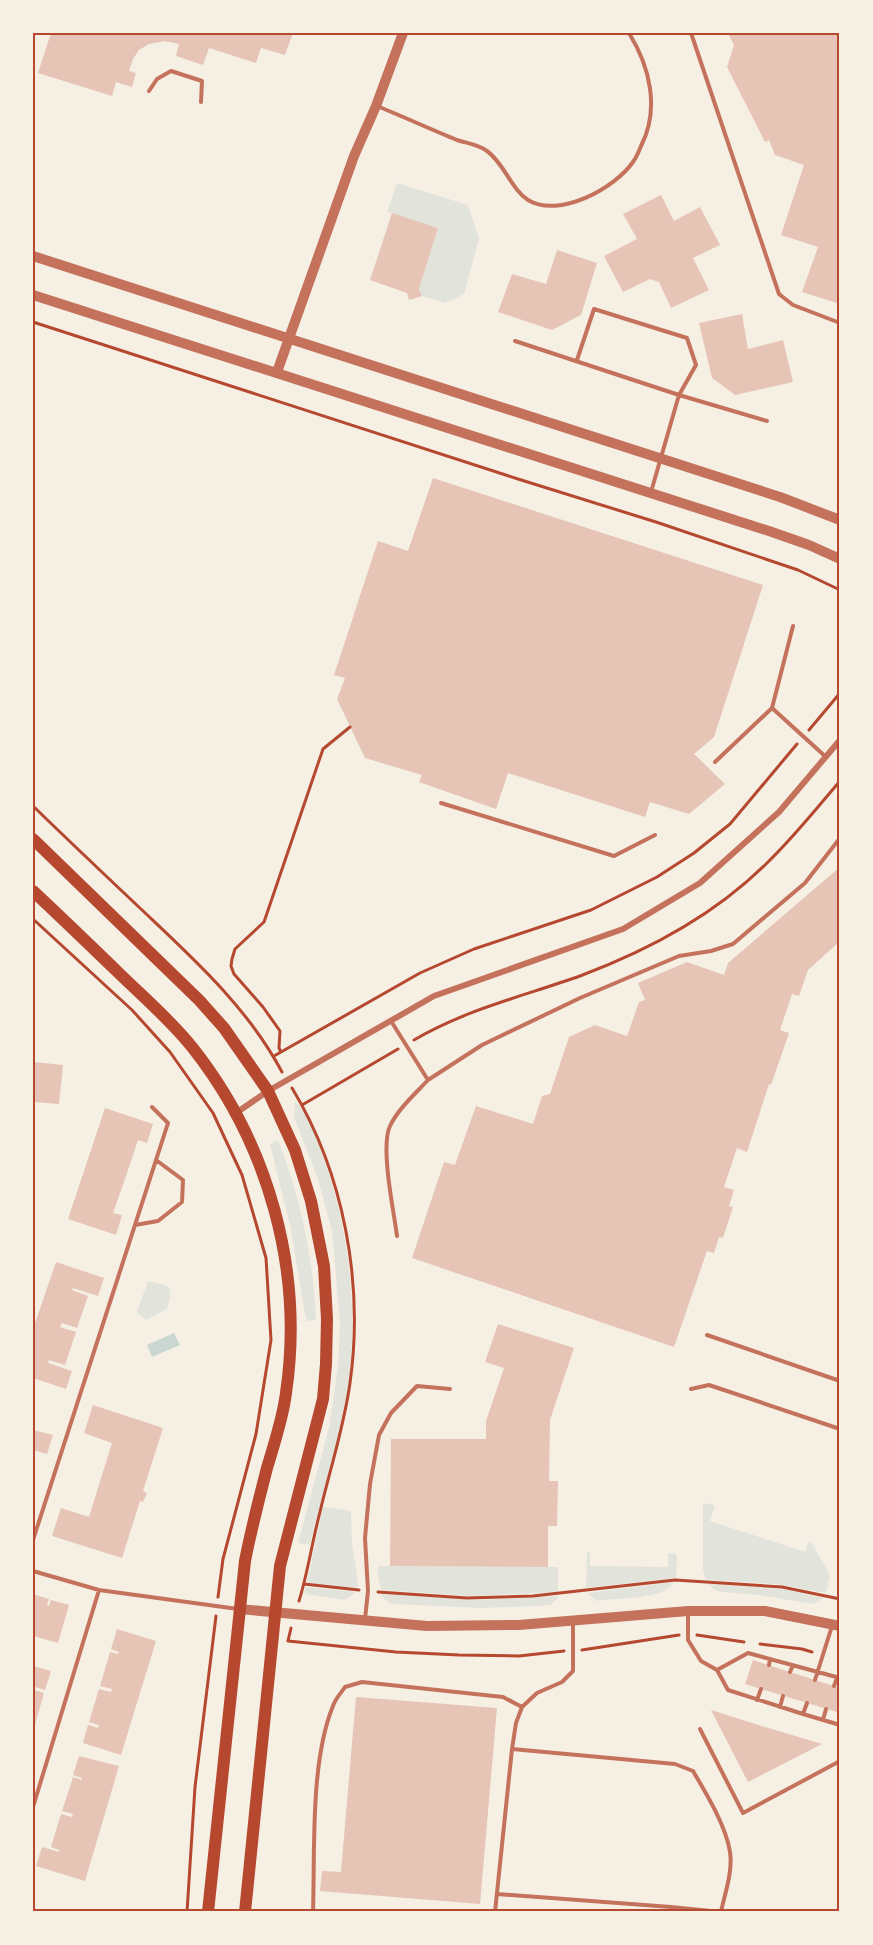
<svg xmlns="http://www.w3.org/2000/svg" width="873" height="1945" viewBox="0 0 873 1945" font-family="Karla,sans-serif">
  <style>
    .green { fill: #e2e4dc }
    .water { fill: #c9d6d2 }
    .building { fill: #e6c5b7 }
    .lines { fill: none; stroke-linecap: round; stroke-linejoin: round }
    .path { stroke: #b5482f; stroke-width: 3 }
    .service { stroke: #c5725c; stroke-width: 4 }
    .minor { stroke: #c5725c; stroke-width: 6 }
    .tertiary { stroke: #c5725c; stroke-width: 10 }
    .secondary { stroke: #b5482f; stroke-width: 12 }
    .neatline { fill: none; stroke: #b5482f; stroke-width: 2 }
  </style>
  <rect width="100%" height="100%" fill="#f6efe4"/>
  <path class="green" d="M397 183 468 205 479 239 464 294 445 303 422 296 419 289 438 228 387 212Z
    M295 1101C310 1114 322 1152 328 1171 350 1239 357 1310 349 1382 342 1437 322 1491 310 1545L298 1543 329 1428 338 1367 340 1323 332 1231 318 1179 294 1117Z
    M278 1140C301 1199 313 1257 316 1320L307 1321 304 1309 291 1229 270 1144Z
    M148 1281C172 1286 174 1286 167 1309L146 1320 137 1312Z
    M706 1503 715 1506 710 1521 805 1552 808 1542H811L830 1575 826 1593 775 1584 706 1580 703 1570V1505Z
    M323 1507 351 1511 352 1542 358 1584 357 1588 307 1583Z
    M587 1552 590 1553V1566L668 1567V1554L675 1553 677 1557 676 1578 586 1588Z
    M379 1566 558 1567V1592L470 1596 381 1590 377 1569Z
    M674 1582C661 1601 619 1597 597 1601L587 1593Z
    M708 1584 781 1589 824 1598 813 1604 759 1595 722 1592 715 1590Z
    M305 1587 356 1592 345 1600 305 1594Z
    M382 1594 475 1600 558 1596V1598L551 1605 540 1606 482 1608 392 1604 384 1599Z"/>
  <path class="water" d="M174 1333 180 1345 152 1357 147 1345Z"/>
  <path class="building" d="M51 33H293L285 55 261 48 256 63 209 48 203 65 176 56 179 44 165 41 149 44 139 50 133 59 129 71 136 73 132 87 116 82 112 96 38 73Z
    M728 33H840V304L802 292 818 247 781 235 804 165 775 155 769 140 765 142 727 67 734 45Z
    M661 195 674 221 700 207 720 245 693 258 709 290 671 308 659 282 650 279 623 292 604 256 637 239 623 214Z
    M392 213 438 228 419 289 422 296 409 300 407 293 370 280Z
    M557 250 597 263 581 315 552 330 498 312 512 274 546 284Z
    M742 314 748 349 783 340 793 382 735 395 712 378 699 323Z
    M433 478 763 585 714 737 694 754 725 784 689 814 650 802 645 817 508 773 496 809 419 782 422 775 365 758 337 699 345 678 334 675 378 541 408 551Z
    M840 867V941L808 970 799 996 792 994 780 1030 789 1033 771 1085 769 1084 747 1152 737 1148 724 1187 734 1190 729 1206 733 1207 723 1238 719 1237 714 1253 707 1251 674 1347 412 1258 444 1162 455 1165 476 1106 533 1124 542 1096 550 1094 569 1037 595 1025 627 1036 639 1002 645 1000 638 983 687 962 724 975 728 963Z
    M33 1062 63 1065 59 1104 33 1102Z
    M105 1108 153 1124 147 1143 138 1140 126 1176 113 1213 122 1215 116 1235 68 1219Z
    M56 1262 104 1278 98 1296 73 1288 72 1290 88 1296 77 1328 62 1323 60 1327 76 1332 65 1365 49 1360 48 1363 72 1371 66 1389 33 1378V1329Z
    M498 1324 574 1348 550 1420 549 1481H558L557 1526H548V1567L390 1566 391 1439H486V1421L504 1368 485 1362Z
    M93 1405 163 1428 143 1491 147 1493 143 1502 140 1501 122 1558 52 1536 61 1508 89 1517 112 1443 84 1433Z
    M33 1430 53 1435 47 1454 33 1450Z
    M33 1594 49 1599 47 1605 49 1606 51 1600 69 1605 58 1643 33 1636Z
    M117 1629 156 1641 121 1755 83 1743 88 1725 98 1728 99 1725 89 1722 99 1689 111 1692 112 1689 100 1686 110 1652 118 1654 119 1652 111 1649Z
    M753 1660 840 1688V1713L745 1684Z
    M33 1666 51 1671 45 1690 35 1687 34 1690 44 1693 34 1728Z
    M356 1697 497 1708 480 1904 320 1891 322 1871 341 1872Z
    M711 1710 765 1727 822 1744 748 1782Z
    M79 1756 119 1766 85 1881 36 1866 42 1847 59 1852V1850L51 1847 61 1814 72 1817 73 1814 62 1811 73 1777 82 1780V1778L73 1775Z"/>
  <g class="lines">
    <path class="path" d="M33 322 518 479 656 522 798 570 840 590
      M809 730 840 693
      M33 806C69 841 106 876 142 910 195 960 248 1008 282 1072
      M33 919 132 1010 170 1052 213 1113 242 1175 266 1258 271 1340 256 1434 223 1559 218 1597
      M414 1040C467 1009 524 996 580 976 647 951 716 914 767 863 794 837 816 809 840 781
      M281 1052 279 1048 280 1031 263 1007 234 974 231 966 232 959 235 949 264 922 323 749 350 727
      M274 1056 420 973 474 949 591 910 657 877 694 853 730 824 797 744
      M292 1088C344 1174 364 1283 350 1383 344 1427 330 1469 320 1512 312 1542 308 1572 299 1601
      M302 1105 398 1049
      M304 1584 359 1590
      M378 1592 467 1598 533 1596 675 1580 782 1587 840 1599
      M291 1628 288 1641 396 1652 459 1655 519 1656 564 1651
      M697 1635 744 1642
      M760 1644 802 1649 812 1652
      M582 1650 679 1635
      M187 1912 195 1787 216 1616"/>
    <path class="service" d="M691 33 779 294 793 305 840 323
      M149 91 157 79 171 71 202 81 201 102
      M377 106C404 117 430 129 457 140 466 143 480 145 487 151 504 163 511 189 528 200 559 219 615 188 633 162 636 158 639 151 641 146 660 109 650 67 629 33
      M515 341 679 395 651 492
      M577 360 594 309 687 338 696 365 679 395 767 421
      M793 626 772 708 826 757
      M715 762 772 708
      M441 803 614 856 655 835
      M391 1021 428 1080C415 1094 398 1109 390 1126 380 1147 394 1212 397 1236
      M428 1080 482 1045 580 998 679 956 711 951 733 944 805 883 840 838
      M135 1225 158 1221 182 1202 183 1180 156 1160
      M707 1335 840 1381
      M691 1389 709 1385 840 1429
      M839 1483 840 1482
      M33 1540 168 1123 152 1107
      M33 1571 99 1590 238 1609
      M688 1612V1640L701 1661 717 1670 728 1690 803 1714 807 1703
      M365 1619 368 1591 365 1538 370 1484 379 1435 391 1413 417 1386 450 1389
      M769 1665 770 1659
      M717 1670 748 1653 840 1678
      M790 1672 793 1665
      M815 1680 832 1626
      M834 1686 837 1678
      M757 1700 761 1689
      M780 1707 783 1696
      M803 1714 840 1725
      M823 1720 826 1709
      M700 1729 743 1813 840 1761
      M512 1749 516 1723 522 1707 537 1693 562 1682 573 1671V1623
      M33 1807 99 1590
      M497 1894 671 1907
      M313 1912C315 1851 310 1762 333 1706 335 1699 341 1693 345 1687L362 1682 503 1697 522 1707
      M495 1912 512 1749 675 1764 693 1771C706 1793 726 1826 730 1852 733 1871 725 1893 721 1912
      M669 1912 671 1907 721 1912"/>
    <path class="minor" d="M236 1113 268 1091 434 996 623 929 700 883 779 812 840 740"/>
    <path class="tertiary" d="M33 256 780 497 840 520
      M33 295 769 531 809 545 840 559
      M277 372 354 156 376 106 403 33
      M239 1609 427 1626 519 1625 688 1611H765L840 1626"/>
    <path class="secondary" d="M33 839 199 1000 224 1028 268 1091 295 1150 311 1201 324 1266 327 1319 326 1364 323 1399 280 1566 245 1912
      M33 891C64 920 95 950 125 979 148 1001 172 1022 192 1047 269 1144 304 1271 286 1393 283 1418 274 1444 267 1468 259 1499 251 1530 245 1561L208 1912"/>
  </g>
  <rect width="873" height="1945" fill="none" stroke="#f6efe4" stroke-width="69"/>
  <rect x="34" y="34" width="804" height="1876" class="neatline"/>
</svg>
